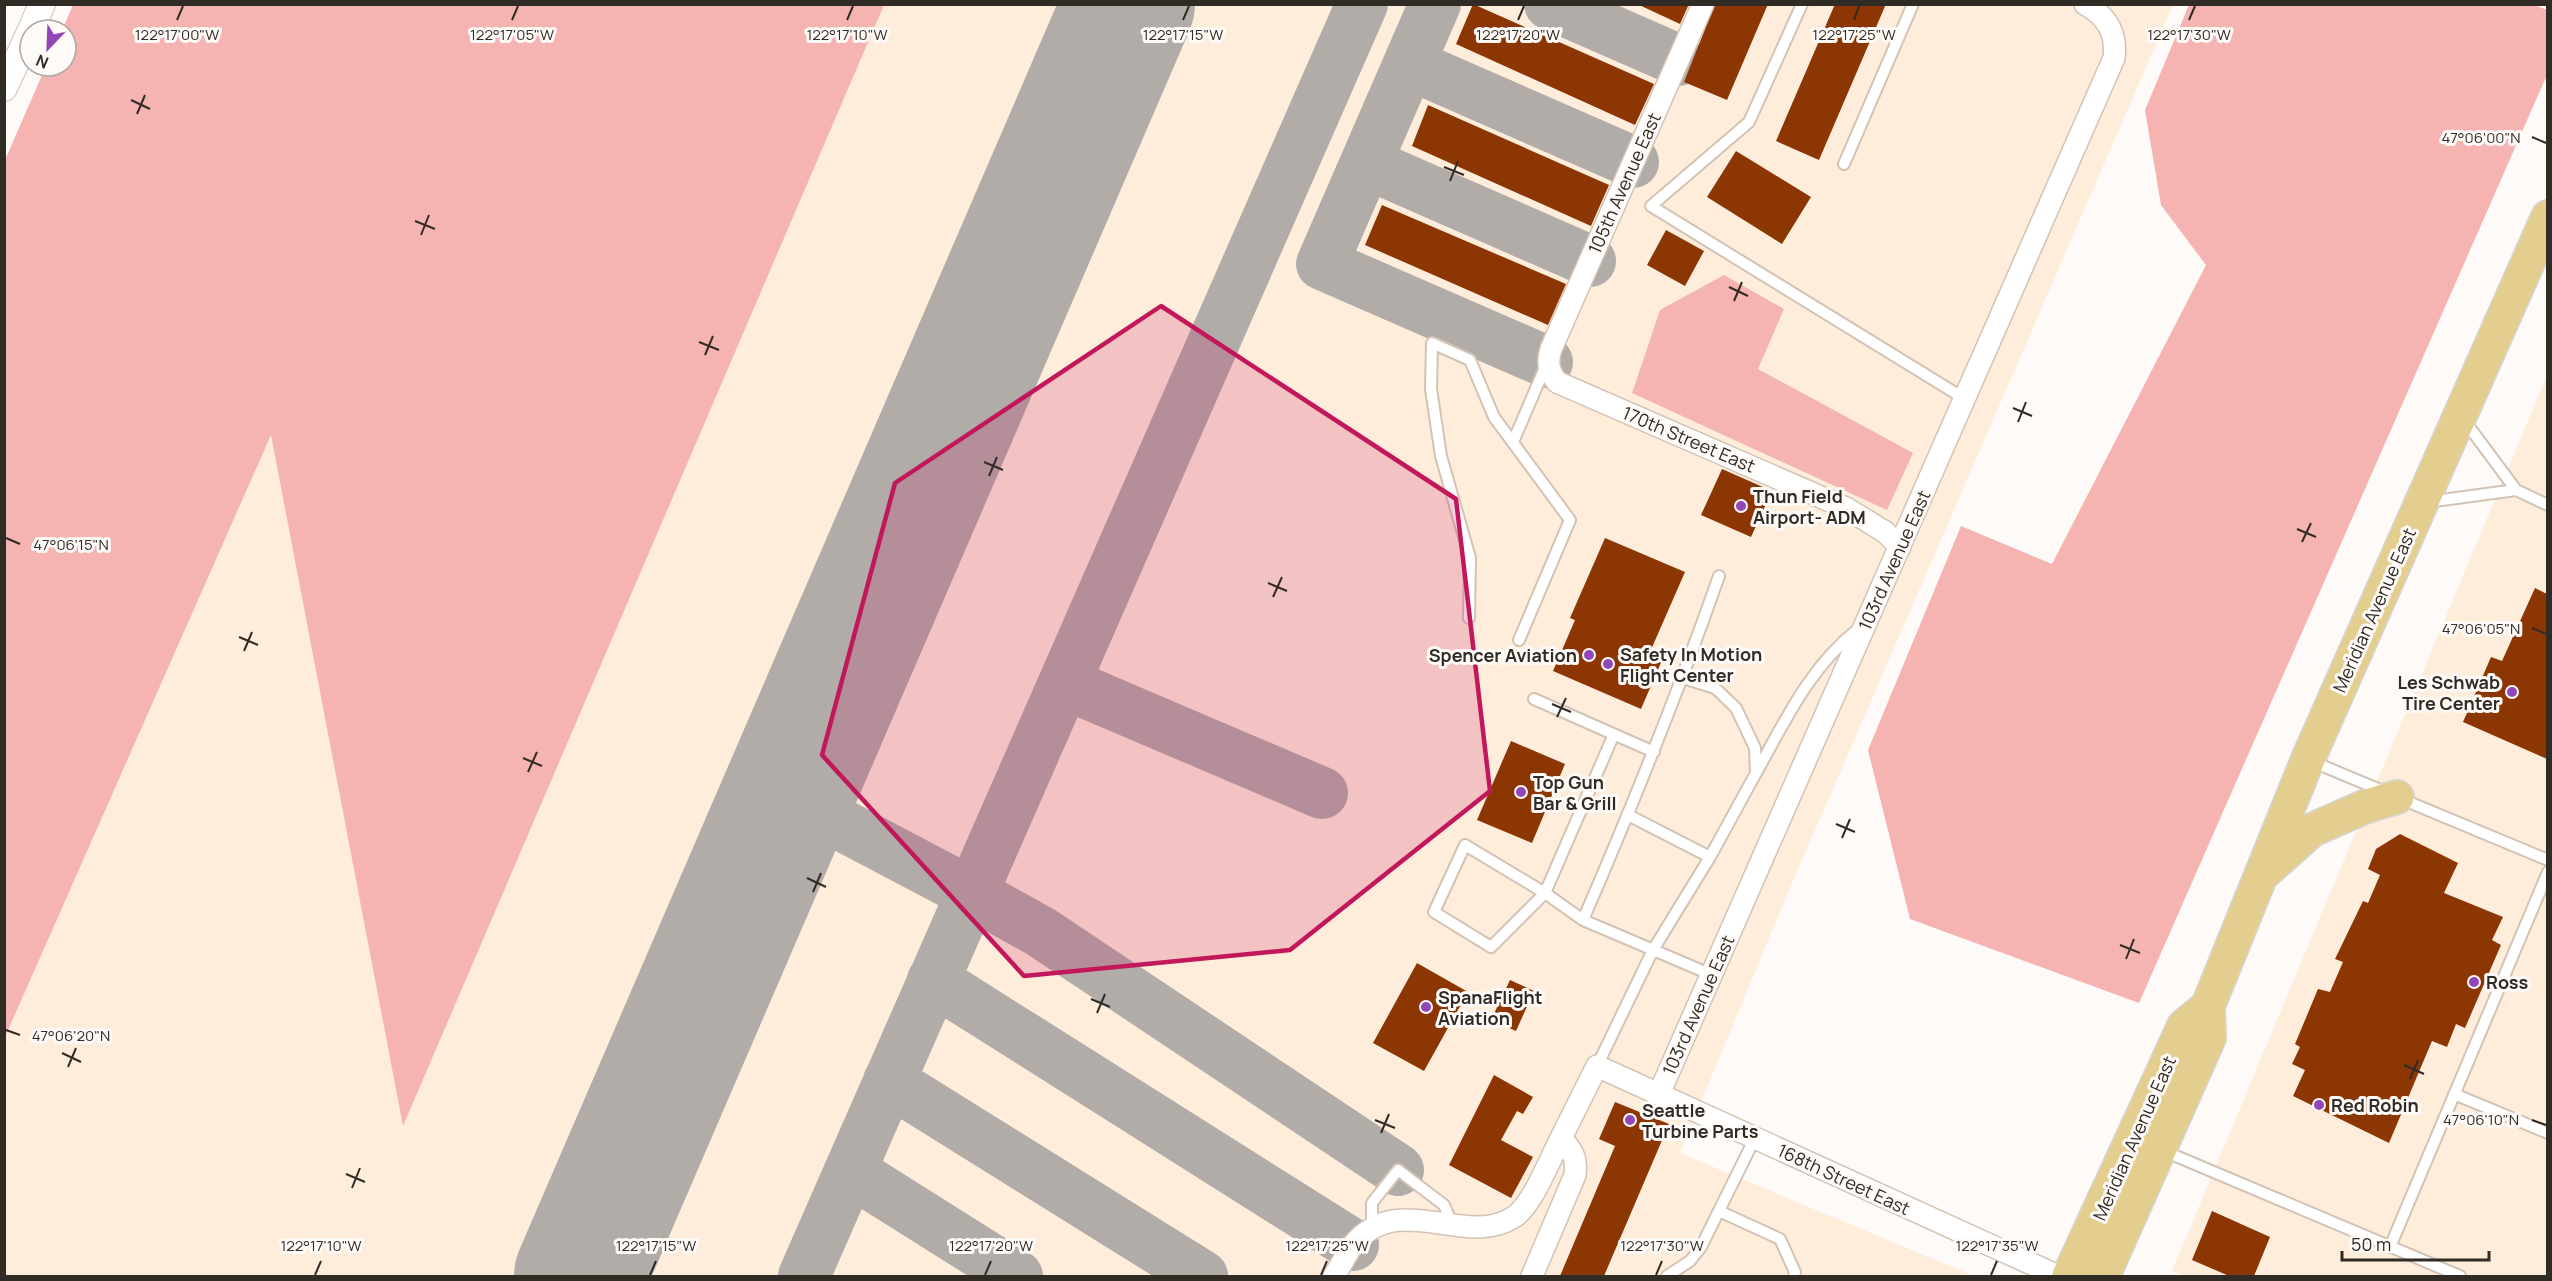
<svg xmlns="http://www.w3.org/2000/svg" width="2552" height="1281" viewBox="0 0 2552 1281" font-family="Manrope,sans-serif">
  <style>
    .built { fill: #ffeddc }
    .green { fill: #f5b4b2 }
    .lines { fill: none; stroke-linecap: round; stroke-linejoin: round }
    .taxiway { stroke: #b1aca8; stroke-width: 52 }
    .runway { stroke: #b1aca8; stroke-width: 132 }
    .building { fill: #8c3604 }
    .service-casing { stroke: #d2c3b4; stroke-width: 14 }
    .minor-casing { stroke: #d2c3b4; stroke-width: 24 }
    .tertiary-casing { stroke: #d2c3b4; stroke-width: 28 }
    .primary-casing { stroke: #d6d5d3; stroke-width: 36 }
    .service { stroke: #fff; stroke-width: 10 }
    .minor { stroke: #fff; stroke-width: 21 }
    .tertiary { stroke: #fff; stroke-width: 26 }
    .primary { stroke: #e4ce8f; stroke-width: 33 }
    .marked { fill: #c2185b; fill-opacity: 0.2; stroke: #c2185b; stroke-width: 4.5; stroke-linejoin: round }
    .ticks { fill: none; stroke: #312b25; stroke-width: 2 }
    .poi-dot { fill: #9246b8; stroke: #fefaf7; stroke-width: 2 }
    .labels { text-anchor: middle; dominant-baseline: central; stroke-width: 6; stroke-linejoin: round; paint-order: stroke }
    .street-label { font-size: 18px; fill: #312b25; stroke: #fefaf7 }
    .poi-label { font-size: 18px; font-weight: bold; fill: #312b25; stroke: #fefaf7; text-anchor: start }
    .ticks-label { font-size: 15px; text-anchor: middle; fill: #312b25; stroke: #fefaf7; stroke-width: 6; stroke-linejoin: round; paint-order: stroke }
  </style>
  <rect width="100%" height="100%" fill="#fefaf7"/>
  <path class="built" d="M883 5H2173L1786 897 1680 1153 1974 1276H5V1037L272 433 403 1124Z
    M2547 375V1276H2185L2172 1271Z"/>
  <path class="green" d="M73 5H884L403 1126 271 435 5 1037V160L46 66H66V30H62Z
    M2535 5 2547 10V75L2139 1003 1910 919 1868 750 1961 526 2052 564 2206 265 2161 205 2145 110 2189 5Z
    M1724 275 1784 309 1758 369 1913 453 1887 510 1632 393 1660 310Z"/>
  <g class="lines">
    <path class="taxiway" d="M1435 4 1322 264 1547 362
      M1550 4 1678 60
      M1409 64 1633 162
      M1366 163 1590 261
      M1064 683 1322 793
      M787 796 971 893 1041 932 1398 1170
      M933 980 1353 1245
      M889 1081 1202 1276
      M850 1171 1017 1276
      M804 1276 1362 4"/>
    <path class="runway" d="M580 1276 1129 4"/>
  </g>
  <path class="building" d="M1473 4 1654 84 1635 125 1456 44Z
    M1637 4H1689L1680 24Z
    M1715 4H1768L1727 100 1684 82Z
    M1835 4H1886L1819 160 1776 141Z
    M1428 105 1609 185 1591 226 1412 146Z
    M1736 151 1811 197 1782 244 1707 197Z
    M1382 205 1566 284 1548 325 1365 245Z
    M1666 230 1704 251 1685 286 1647 265Z
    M1722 469 1772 491 1751 537 1701 515Z
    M1605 538 1685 572 1650 652 1663 658 1641 709 1553 671 1575 620 1570 618Z
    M2535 588 2547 594V759L2463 722 2491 657 2502 661Z
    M1511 741 1565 764 1532 843 1477 820Z
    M2400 834 2458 863 2444 893 2503 917 2492 940 2501 945 2465 1028 2456 1024 2447 1047 2432 1041 2389 1143 2293 1096 2305 1070 2292 1064 2300 1047 2295 1044 2318 989 2330 992 2343 962 2335 959 2363 901 2368 903 2380 875 2368 869 2376 849Z
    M1417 963 1468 992 1424 1071 1373 1043Z
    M1510 980 1534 991 1516 1031 1491 1020Z
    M1494 1075 1533 1097 1523 1114 1517 1111 1501 1140 1533 1157 1511 1198 1449 1165Z
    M1615 1102 1669 1124 1604 1276H1560L1615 1146 1599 1139Z
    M2212 1211 2270 1237 2254 1276H2229L2192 1260Z"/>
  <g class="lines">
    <defs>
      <path id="service" d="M1802 4 1749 122 1651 206 1965 399
        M1844 164 1913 4
        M2464 420 2516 490 2548 505
        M1513 442 1546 365
        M2427 502 2516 490
        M1469 618 1470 558 1441 456 1431 389 1432 343 1470 360 1494 417 1570 520 1519 640
        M1683 678 1715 688 1736 708 1755 748 1756 773 1710 857
        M1534 699 1654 752
        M1614 734 1545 893 1465 845 1434 912 1491 947 1545 893 1583 920 1712 975
        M2311 761 2385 792
        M1756 773C1785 721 1810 667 1857 630
        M2399 798 2548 860
        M1583 920C1632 807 1678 693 1719 576
        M1597 1066 1653 950 1710 857 1628 815
        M2454 1094 2548 1133
        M2164 1151 2460 1276
        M1719 1211 1780 1239 1795 1272 1794 1276
        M1372 1227V1203L1398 1170 1444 1205 1452 1224
        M2390 1247 2548 872
        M1667 1276 1690 1261 1701 1247 1755 1138"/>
      <path id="minor" d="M1703 4 1551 349C1547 363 1548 370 1557 382L1846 508 1885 532 1900 547
        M1659 1094 2114 58C2117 33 2107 16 2085 4
        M1334 1276C1341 1266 1346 1254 1353 1245 1399 1189 1464 1249 1514 1217 1533 1204 1550 1159 1561 1138
        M1532 1276 1575 1175C1577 1158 1573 1151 1561 1138L1597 1066 2058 1276"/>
      <path id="tertiary" d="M31 30 42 4
        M4 88 30 32"/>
      <path id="primary" d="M2266 871 2312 830 2364 807 2397 797
        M2069 1276 2184 1026 2208 1006
        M2103 1276 2209 1038 2208 1006 2308 759 2548 217"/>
    </defs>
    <use href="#service" class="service-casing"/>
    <use href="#minor" class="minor-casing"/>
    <use href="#tertiary" class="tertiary-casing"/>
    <use href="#primary" class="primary-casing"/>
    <use href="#service" class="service"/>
    <use href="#minor" class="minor"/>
    <use href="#tertiary" class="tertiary"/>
    <use href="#primary" class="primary"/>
  </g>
  <path class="marked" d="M1161 306 1456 499 1490 791 1290 950 1024 976 822 755 895 483Z"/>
  <path class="ticks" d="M177 20 183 6M512 20 518 6M847 20 853 6M1183 20 1189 6M1518 20 1524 6M1854 20 1859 6M2189 20 2195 6M131 100 150 109M137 114 145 95M2532 137 2546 143M1444 167 1464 175M1450 181 1458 161M415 221 435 229M421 235 429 215M1729 287 1748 296M1734 301 1742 282M699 342 719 350M705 355 713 336M2013 408 2032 416M2018 422 2026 402M984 462 1003 470M989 476 997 457M2297 529 2316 537M6 538 20 544M2302 542 2311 523M1268 583 1287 591M1273 597 1282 577M2532 628 2546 634M239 637 258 645M244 651 252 632M1552 704 1571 712M1557 717 1566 698M523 758 542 766M528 772 537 752M1836 824 1855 832M1842 838 1850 819M807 878 826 887M813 892 821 873M2120 945 2140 953M2126 959 2134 939M1091 999 1110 1007M1097 1013 1105 994M6 1030 20 1035M62 1053 81 1062M2404 1065 2424 1074M68 1067 76 1048M2410 1079 2418 1060M1375 1120 1395 1128M2532 1120 2546 1125M1381 1133 1389 1114M346 1174 365 1182M352 1188 360 1168M315 1275 321 1261M650 1275 656 1261M985 1275 991 1261M1321 1275 1327 1261M1656 1275 1662 1261M1991 1275 1997 1261"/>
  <g class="poi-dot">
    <circle cx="1741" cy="506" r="6"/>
    <circle cx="1589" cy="655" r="6"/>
    <circle cx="1608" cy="664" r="6"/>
    <circle cx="2512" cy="692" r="6"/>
    <circle cx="1521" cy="792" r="6"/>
    <circle cx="2474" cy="982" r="6"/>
    <circle cx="1426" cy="1007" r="6"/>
    <circle cx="2319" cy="1105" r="6"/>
    <circle cx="1630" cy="1120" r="6"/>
  </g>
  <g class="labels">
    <g class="street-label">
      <text transform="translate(1624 183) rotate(-66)">105th Avenue East</text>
      <text transform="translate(1689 439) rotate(23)">170th Street East</text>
      <text transform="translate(1894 560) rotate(-66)">103rd Avenue East</text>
      <text transform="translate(2374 610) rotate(-66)">Meridian Avenue East</text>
      <text transform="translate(1698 1005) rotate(-66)">103rd Avenue East</text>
      <text transform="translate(2134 1138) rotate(-66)">Meridian Avenue East</text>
      <text transform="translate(1844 1179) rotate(25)">168th Street East</text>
    </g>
    <g class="poi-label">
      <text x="1753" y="496">Thun Field<tspan x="1753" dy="21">Airport- ADM</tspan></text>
      <text x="1620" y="654">Safety In Motion<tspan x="1620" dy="21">Flight Center</tspan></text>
      <text x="1577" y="655" text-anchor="end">Spencer Aviation</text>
      <text x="2500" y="682" text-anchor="end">Les Schwab<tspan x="2500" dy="21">Tire Center</tspan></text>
      <text x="1533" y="782">Top Gun<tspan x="1533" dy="21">Bar &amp; Grill</tspan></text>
      <text x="2486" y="982">Ross</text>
      <text x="1438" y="997">SpanaFlight<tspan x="1438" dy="21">Aviation</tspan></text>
      <text x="2331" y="1105">Red Robin</text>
      <text x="1642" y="1110">Seattle<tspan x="1642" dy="21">Turbine Parts</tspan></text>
    </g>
  </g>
  <g class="ticks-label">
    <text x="177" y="40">122°17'00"W</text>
    <text x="512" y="40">122°17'05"W</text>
    <text x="847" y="40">122°17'10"W</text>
    <text x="1518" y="40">122°17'20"W</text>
    <text x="1854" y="40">122°17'25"W</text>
    <text x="1183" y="40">122°17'15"W</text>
    <text x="2189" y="40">122°17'30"W</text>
    <text x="2481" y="143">47°06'00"N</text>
    <text x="71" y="550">47°06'15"N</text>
    <text x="2481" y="634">47°06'05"N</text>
    <text x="71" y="1041">47°06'20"N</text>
    <text x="2481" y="1125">47°06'10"N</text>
    <text x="321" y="1251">122°17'10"W</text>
    <text x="656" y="1251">122°17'15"W</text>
    <text x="991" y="1251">122°17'20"W</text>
    <text x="1327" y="1251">122°17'25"W</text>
    <text x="1662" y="1251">122°17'30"W</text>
    <text x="1997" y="1251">122°17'35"W</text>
  </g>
  <rect width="2552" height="1281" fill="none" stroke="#312b25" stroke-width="12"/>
  <g transform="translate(48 48) rotate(203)"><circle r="28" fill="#fefaf7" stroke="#aca7a3" stroke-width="1.5"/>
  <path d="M0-4.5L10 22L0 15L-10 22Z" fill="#9246b8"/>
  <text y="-9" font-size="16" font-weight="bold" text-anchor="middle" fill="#312b25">N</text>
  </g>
  <path d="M2342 1251v9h147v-9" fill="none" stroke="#312b25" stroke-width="3"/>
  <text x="2351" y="1251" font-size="18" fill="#312b25" stroke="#fefaf7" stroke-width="4.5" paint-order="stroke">50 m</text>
</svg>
